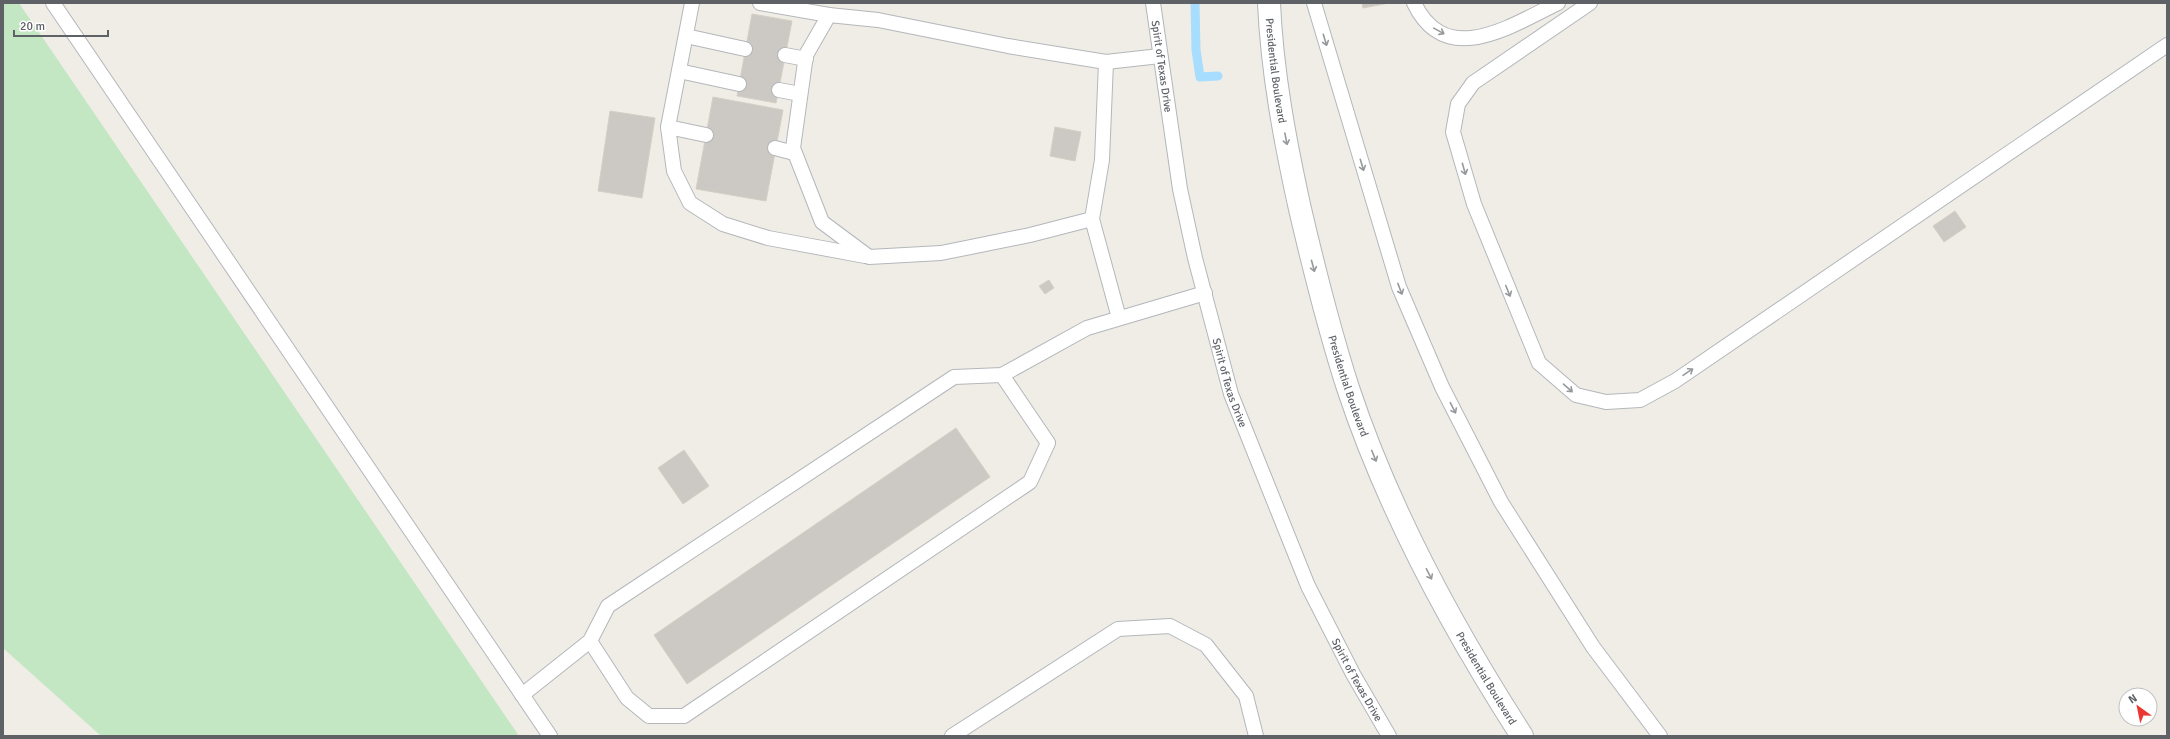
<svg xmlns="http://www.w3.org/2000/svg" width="2170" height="739" viewBox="0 0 2170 739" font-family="Signika,sans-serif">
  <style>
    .green { fill: #c4e7c3 }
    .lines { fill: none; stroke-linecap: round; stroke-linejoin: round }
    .stream { stroke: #a7ddff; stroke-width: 9 }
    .building { fill: #ccc8c3; stroke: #d5cfc4 }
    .service-casing { stroke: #b3b7bb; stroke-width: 16 }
    .secondary-casing { stroke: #b2b6bb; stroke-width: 24 }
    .service { stroke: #fff; stroke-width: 14 }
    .secondary { stroke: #fff; stroke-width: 22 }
    .oneway { stroke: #96999c }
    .labels { text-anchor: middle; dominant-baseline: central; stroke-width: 4; stroke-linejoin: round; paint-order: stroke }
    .street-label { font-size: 11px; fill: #5e6267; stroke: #fff }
  </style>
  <rect width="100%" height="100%" fill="#f0ede6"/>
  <path class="green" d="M3 3H19L519 736H101L3 648Z"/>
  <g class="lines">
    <path class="stream" d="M1195 3 1196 50 1200 77 1218 76"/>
  </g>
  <path class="building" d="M1362 3H1389L1363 8Z
    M752 14 792 21 776 103 737 96Z
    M713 97 783 110 766 201 696 189Z
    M610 111 655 118 642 198 598 191Z
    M1055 127 1081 132 1075 161 1050 156Z
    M1955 211 1966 227 1944 242 1933 226Z
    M1049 280 1054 288 1045 294 1039 286Z
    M956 428 990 477 687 684 654 635Z
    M684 450 709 486 683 504 658 468Z"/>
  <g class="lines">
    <defs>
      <g id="service">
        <path d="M53 3 550 736"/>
        <path d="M692 3 668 127 674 171 690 203 723 224 768 238 865 256"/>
        <path d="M760 3 829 15"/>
        <path id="s1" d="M1153 3 1180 189 1195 258 1231 394 1308 586 1353 674 1389 736"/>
        <path d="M1314 3 1399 287 1442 387 1501 502 1593 647 1660 736"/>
        <path d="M1414 3C1446 70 1512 25 1558 3"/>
        <path d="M1590 3 1473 83 1458 104 1453 132 1474 204 1539 363 1576 395 1606 402 1640 400 1675 381 2167 45"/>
        <path d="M686 36 745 49"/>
        <path d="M785 55 806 59"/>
        <path d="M679 71 739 84"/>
        <path d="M779 90 800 94"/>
        <path d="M668 127 706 135"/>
        <path d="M775 148 794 153"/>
        <path d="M1092 219 1102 160 1106 62"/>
        <path d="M1119 318 1092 219 1030 235 941 253 869 257 822 222 793 148 806 55 829 15 878 20 1008 46 1106 62 1160 56"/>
        <path d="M590 641 627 698 649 716H684L1030 482 1048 443 1002 375"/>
        <path d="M522 695 590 641 608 606 954 377 1002 375 1087 328 1205 293"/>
        <path d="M952 736 1118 629 1170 626 1206 645 1246 696 1256 736"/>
      </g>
      <g id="secondary">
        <path id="s2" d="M1269 3C1272 72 1285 141 1300 209 1314 269 1329 329 1348 388 1388 509 1453 629 1522 736"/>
      </g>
    </defs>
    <use href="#service" class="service-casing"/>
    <use href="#secondary" class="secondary-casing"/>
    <use href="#service" class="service"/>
    <use href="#secondary" class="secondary"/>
  </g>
  <defs><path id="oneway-shaft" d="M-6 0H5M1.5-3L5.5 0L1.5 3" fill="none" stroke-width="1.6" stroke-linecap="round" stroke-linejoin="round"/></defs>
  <g class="oneway">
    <use href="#oneway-shaft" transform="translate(1439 31) rotate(29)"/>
    <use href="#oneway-shaft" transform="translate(1325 40) rotate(73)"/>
    <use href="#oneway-shaft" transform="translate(1286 139) rotate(79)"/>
    <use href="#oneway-shaft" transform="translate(1362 165) rotate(73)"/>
    <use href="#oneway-shaft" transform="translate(1464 169) rotate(74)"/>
    <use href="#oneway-shaft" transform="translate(1313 266) rotate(75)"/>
    <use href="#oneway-shaft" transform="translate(1400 289) rotate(69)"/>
    <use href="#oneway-shaft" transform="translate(1508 291) rotate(68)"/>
    <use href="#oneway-shaft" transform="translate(1688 372) rotate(-34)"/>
    <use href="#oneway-shaft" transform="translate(1568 388) rotate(41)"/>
    <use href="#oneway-shaft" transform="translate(1453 408) rotate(63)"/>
    <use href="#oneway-shaft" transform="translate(1374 456) rotate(68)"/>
    <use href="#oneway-shaft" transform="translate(1429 574) rotate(63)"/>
  </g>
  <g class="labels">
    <g class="street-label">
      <text stroke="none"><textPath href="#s1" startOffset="64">Spirit of Texas Drive</textPath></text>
      <text stroke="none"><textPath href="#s2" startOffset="68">Presidential Boulevard</textPath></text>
      <text stroke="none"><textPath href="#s1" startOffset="388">Spirit of Texas Drive</textPath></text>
      <text stroke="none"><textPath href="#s2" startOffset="392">Presidential Boulevard</textPath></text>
      <text stroke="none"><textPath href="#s2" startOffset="716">Presidential Boulevard</textPath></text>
      <text stroke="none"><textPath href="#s1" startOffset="712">Spirit of Texas Drive</textPath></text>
    </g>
  </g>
  <rect width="2170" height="739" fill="none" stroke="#5e6267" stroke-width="8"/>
  <g transform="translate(2138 707) rotate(327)"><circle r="19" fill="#ffffff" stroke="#bfc0c2"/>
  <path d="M0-3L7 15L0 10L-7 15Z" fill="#eb3731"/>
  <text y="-6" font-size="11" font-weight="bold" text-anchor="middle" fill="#5e6267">N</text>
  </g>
  <path d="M14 30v6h94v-6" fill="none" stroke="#5e6267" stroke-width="2"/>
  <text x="20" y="30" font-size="12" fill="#5e6267" stroke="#ffffff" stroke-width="3" paint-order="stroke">20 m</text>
</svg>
